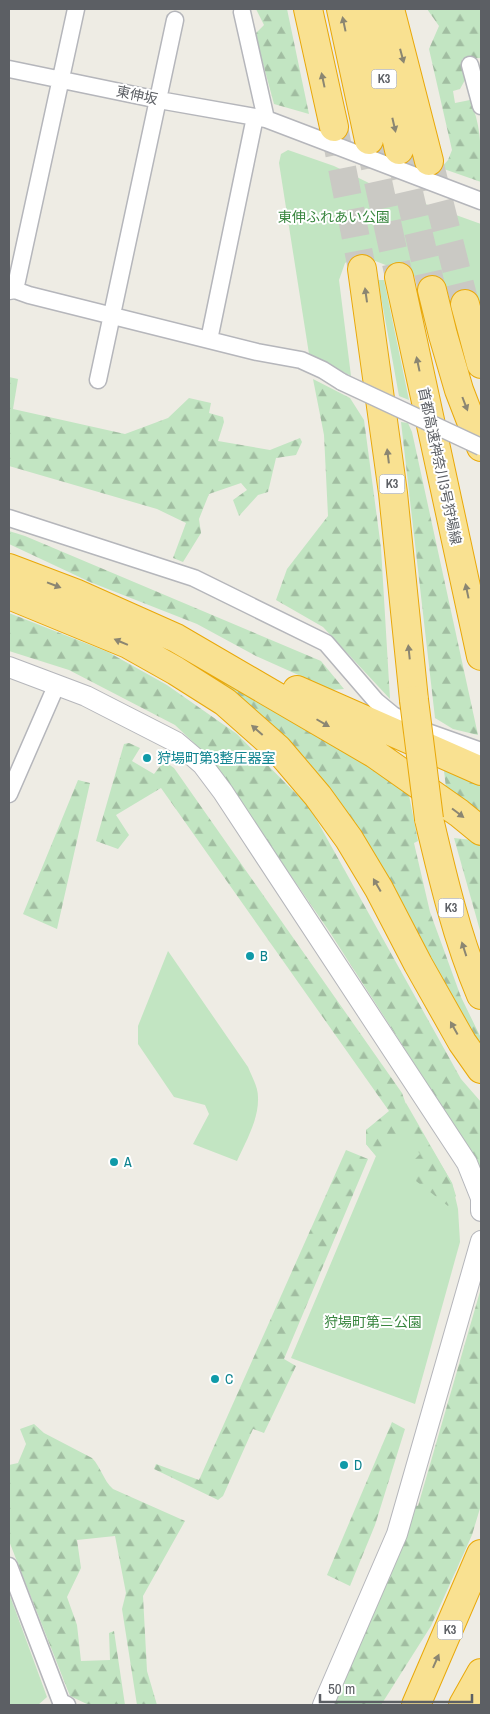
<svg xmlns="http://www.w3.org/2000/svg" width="490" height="1714" viewBox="0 0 490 1714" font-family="'Archivo Narrow','Noto Sans JP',sans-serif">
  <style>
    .green { fill: #c2e5c2 }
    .forest { fill: url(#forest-firs) }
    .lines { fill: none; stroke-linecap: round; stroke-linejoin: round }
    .motorway-tunnel { stroke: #cac9c4; stroke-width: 28; stroke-dasharray: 28 14; stroke-linecap: butt }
    .minor-casing { stroke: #b5b6bb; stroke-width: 19 }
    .tertiary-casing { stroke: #b5b6bb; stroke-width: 22 }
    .motorway-casing { stroke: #e9a809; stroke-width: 30 }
    .minor { stroke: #fff; stroke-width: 16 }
    .tertiary { stroke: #fff; stroke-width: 20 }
    .motorway { stroke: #f9e191; stroke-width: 28 }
    .minor-bridge-casing { stroke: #b5b6bb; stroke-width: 19; stroke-linecap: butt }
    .motorway-bridge-casing { stroke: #e9a809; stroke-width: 30; stroke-linecap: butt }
    .minor-bridge { stroke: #fff; stroke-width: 16 }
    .motorway-bridge { stroke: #f9e191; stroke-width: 28 }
    .oneway { fill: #8b8672 }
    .culture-dot { fill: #0f9aa8; stroke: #fff; stroke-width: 2 }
    .labels { text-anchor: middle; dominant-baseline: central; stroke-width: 4; stroke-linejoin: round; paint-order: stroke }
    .shield { fill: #fff; stroke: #8d8f92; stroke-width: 1 }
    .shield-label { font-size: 12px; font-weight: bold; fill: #5c5f64 }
    .street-label { font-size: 14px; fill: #5c5f64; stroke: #fff }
    .park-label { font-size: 14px; fill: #39863f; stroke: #fff }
    .culture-label { font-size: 14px; fill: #0d838f; stroke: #fff; text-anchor: start }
  </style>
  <defs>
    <pattern id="forest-firs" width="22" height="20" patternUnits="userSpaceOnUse" patternTransform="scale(1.25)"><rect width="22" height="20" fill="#c2e5c2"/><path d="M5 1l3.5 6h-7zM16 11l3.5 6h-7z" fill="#a1bda1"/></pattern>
  </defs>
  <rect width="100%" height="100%" fill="#eeece4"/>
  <path class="green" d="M288 150 334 166 369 183 377 195 401 204 417 201 481 224V302L365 257 350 260 345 263 339 280 351 376 309 354 279 163 281 154Z
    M378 280H384L409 400 399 396Z
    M168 951 248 1067C252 1077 258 1087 258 1097 259 1119 246 1141 237 1161L193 1144 209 1114 205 1105 174 1097 138 1044V1026Z
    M406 1103 452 1183 458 1209 460 1242 415 1404 291 1358 376 1156 366 1144V1130Z
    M9 1593 47 1697 38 1705H9Z"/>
  <path class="forest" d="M256 9H287L309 114 274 104 255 34 264 25Z
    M427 9H481V58L462 59 465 80 460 89 453 91 455 103 470 100C482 126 481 154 481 182L441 168 448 160 452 150 429 49 439 26Z
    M9 377 18 379 13 409 125 434 168 418 189 398 211 403 209 413 223 417 224 422 218 441 270 450 300 438 302 442 296 455 276 458 268 492 258 495 239 516 233 500 247 490 241 483 209 494 199 519 201 533 183 562 173 558 186 523 157 509 9 466Z
    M313 379 350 398 364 420 381 548 390 699 323 627 276 600 287 569 328 516 324 435Z
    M401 422 408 423 412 432 478 735 453 729 435 718Z
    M9 531 25 536 321 661 344 689 332 690 256 656 197 624 90 582 9 544Z
    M9 613 108 652 167 685 237 734 310 808 461 1079 481 1102V1175L475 1158 329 931 210 758 175 725 69 670 9 651Z
    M170 644 407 785 418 841 414 843 430 912 461 997 481 1038V1045L454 1007 372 854 320 776 246 704 165 651Z
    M129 743 140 748 132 761 154 774 164 761 174 768 402 1093 407 1107 452 1183 456 1196 448 1206 416 1181 413 1161 420 1154 403 1134 384 1159 376 1156 366 1144V1130L389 1111 161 788 116 815 129 835 118 849 96 841 124 744Z
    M443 762 481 778V816L446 788Z
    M78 780 90 783 57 929 23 914Z
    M454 838 481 841V937V934Z
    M346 1150 368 1159 284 1359 296 1366 264 1433 253 1429 223 1496 218 1500 154 1469 156 1464 199 1480Z
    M481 1288V1505L472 1535 431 1626 381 1705H331L413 1504 418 1506Z
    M392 1422 405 1429 375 1525 350 1586 327 1575Z
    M34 1424 44 1433 92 1458C101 1467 103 1480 113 1489L185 1521 143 1596 147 1671 157 1705H137L122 1609 126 1593 115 1536 77 1540 81 1568 67 1597 77 1625 81 1661 110 1660 109 1633 114 1631 125 1705H89L70 1696 9 1541V1465L18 1463 26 1444 20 1429Z"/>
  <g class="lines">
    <path class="motorway-tunnel" d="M334 127 362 269
      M369 140 399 277
      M399 150 432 290
      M429 161 465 304"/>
    <defs>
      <path id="minor" d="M242 12 266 119
        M470 65 481 106
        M9 69 159 100 266 119 481 201
        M15 290 76 9
        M9 291 15 290 29 295 257 352 301 360 323 370 342 382
        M209 340 255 117
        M98 380 175 20
        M9 518 194 578 326 643 376 701 393 715 422 730 481 751
        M9 794 57 684
        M9 1566 61 1702 67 1705"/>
      <path id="tertiary" d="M9 667 86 696 176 742 202 764 223 792 467 1163 481 1198V1211
        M323 1705 397 1534 481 1241"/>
      <path id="motorway" d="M308 9 334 127
        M341 9 369 140
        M368 9 399 150
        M390 9 429 161
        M362 269 393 493 414 700
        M399 277 481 656
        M432 290 443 335 459 390 481 447
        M465 304 481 364
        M9 568 75 593 176 638 375 754 459 813 481 831
        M9 595 128 644 176 671 225 702 278 749 318 796 349 839 379 889 418 964 462 1042 481 1069
        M297 690 481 771
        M429 819C443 879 457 938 481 995
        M416 1705 481 1554
        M463 1705 481 1673"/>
    </defs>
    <use href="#minor" class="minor-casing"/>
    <use href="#tertiary" class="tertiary-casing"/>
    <use href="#motorway" class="motorway-casing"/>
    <use href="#minor" class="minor"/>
    <use href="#tertiary" class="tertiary"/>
    <use href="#motorway" class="motorway"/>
    <defs>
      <path id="minor-bridge" d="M342 382 481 447"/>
      <path id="motorway-bridge" d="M414 700 429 819"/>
    </defs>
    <use href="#minor-bridge" class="minor-bridge-casing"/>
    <use href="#motorway-bridge" class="motorway-bridge-casing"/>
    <use href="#minor-bridge" class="minor-bridge"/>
    <use href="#motorway-bridge" class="motorway-bridge"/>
  </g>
  <defs><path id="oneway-solid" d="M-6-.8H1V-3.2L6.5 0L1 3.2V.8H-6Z" transform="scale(1.25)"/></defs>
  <g class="oneway">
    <use href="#oneway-solid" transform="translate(344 24) rotate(-102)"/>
    <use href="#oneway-solid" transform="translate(402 56) rotate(75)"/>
    <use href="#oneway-solid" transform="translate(323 80) rotate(-102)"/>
    <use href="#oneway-solid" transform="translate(394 125) rotate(77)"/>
    <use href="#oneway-solid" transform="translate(366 295) rotate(-98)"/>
    <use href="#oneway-solid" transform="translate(418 364) rotate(-102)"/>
    <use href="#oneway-solid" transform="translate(465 404) rotate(69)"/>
    <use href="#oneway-solid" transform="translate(388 456) rotate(-97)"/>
    <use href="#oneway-solid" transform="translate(54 585) rotate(21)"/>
    <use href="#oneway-solid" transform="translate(467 591) rotate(-102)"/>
    <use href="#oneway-solid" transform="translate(121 642) rotate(-157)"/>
    <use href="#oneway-solid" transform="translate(409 652) rotate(-96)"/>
    <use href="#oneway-solid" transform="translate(323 723) rotate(30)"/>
    <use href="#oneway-solid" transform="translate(257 730) rotate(-139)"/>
    <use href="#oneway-solid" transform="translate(458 813) rotate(37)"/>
    <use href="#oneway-solid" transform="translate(377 885) rotate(-120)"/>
    <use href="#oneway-solid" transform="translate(464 949) rotate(-108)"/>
    <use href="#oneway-solid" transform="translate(454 1028) rotate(-119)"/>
    <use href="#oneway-solid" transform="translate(436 1661) rotate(-66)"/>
  </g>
  <g class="culture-dot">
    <circle cx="147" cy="758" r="5"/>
    <circle cx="250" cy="956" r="5"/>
    <circle cx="114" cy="1162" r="5"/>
    <circle cx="215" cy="1379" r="5"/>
    <circle cx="344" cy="1465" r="5"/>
  </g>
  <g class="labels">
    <g class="shield">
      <rect x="371.5" y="69.5" width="25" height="19" rx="4"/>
      <rect x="379.5" y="474.5" width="25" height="19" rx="4"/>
      <rect x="438.5" y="898.5" width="25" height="19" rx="4"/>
      <rect x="437.5" y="1620.5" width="25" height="19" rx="4"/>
    </g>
    <g class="shield-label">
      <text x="384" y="79">K3</text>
      <text x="392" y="484">K3</text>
      <text x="451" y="908">K3</text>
      <text x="450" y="1630">K3</text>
    </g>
    <g class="street-label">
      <text transform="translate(137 95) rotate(12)">東伸坂</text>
      <text transform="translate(440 466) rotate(78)">首都高速神奈川3号狩場線</text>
    </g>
    <g class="park-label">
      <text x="334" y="217">東伸ふれあい公園</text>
      <text x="373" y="1322">狩場町第ニ公園</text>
    </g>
    <g class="culture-label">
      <text x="157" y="758">狩場町第3整圧器室</text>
      <text x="260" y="956">B</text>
      <text x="124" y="1162">A</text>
      <text x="225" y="1379">C</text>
      <text x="354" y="1465">D</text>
    </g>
  </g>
  <rect width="490" height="1714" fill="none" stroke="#5c5f64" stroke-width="20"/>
  <path d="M320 1694v8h152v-8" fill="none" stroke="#5c5f64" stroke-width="2.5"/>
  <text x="328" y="1694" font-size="15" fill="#5c5f64" stroke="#ffffff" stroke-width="4" paint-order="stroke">50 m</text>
</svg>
